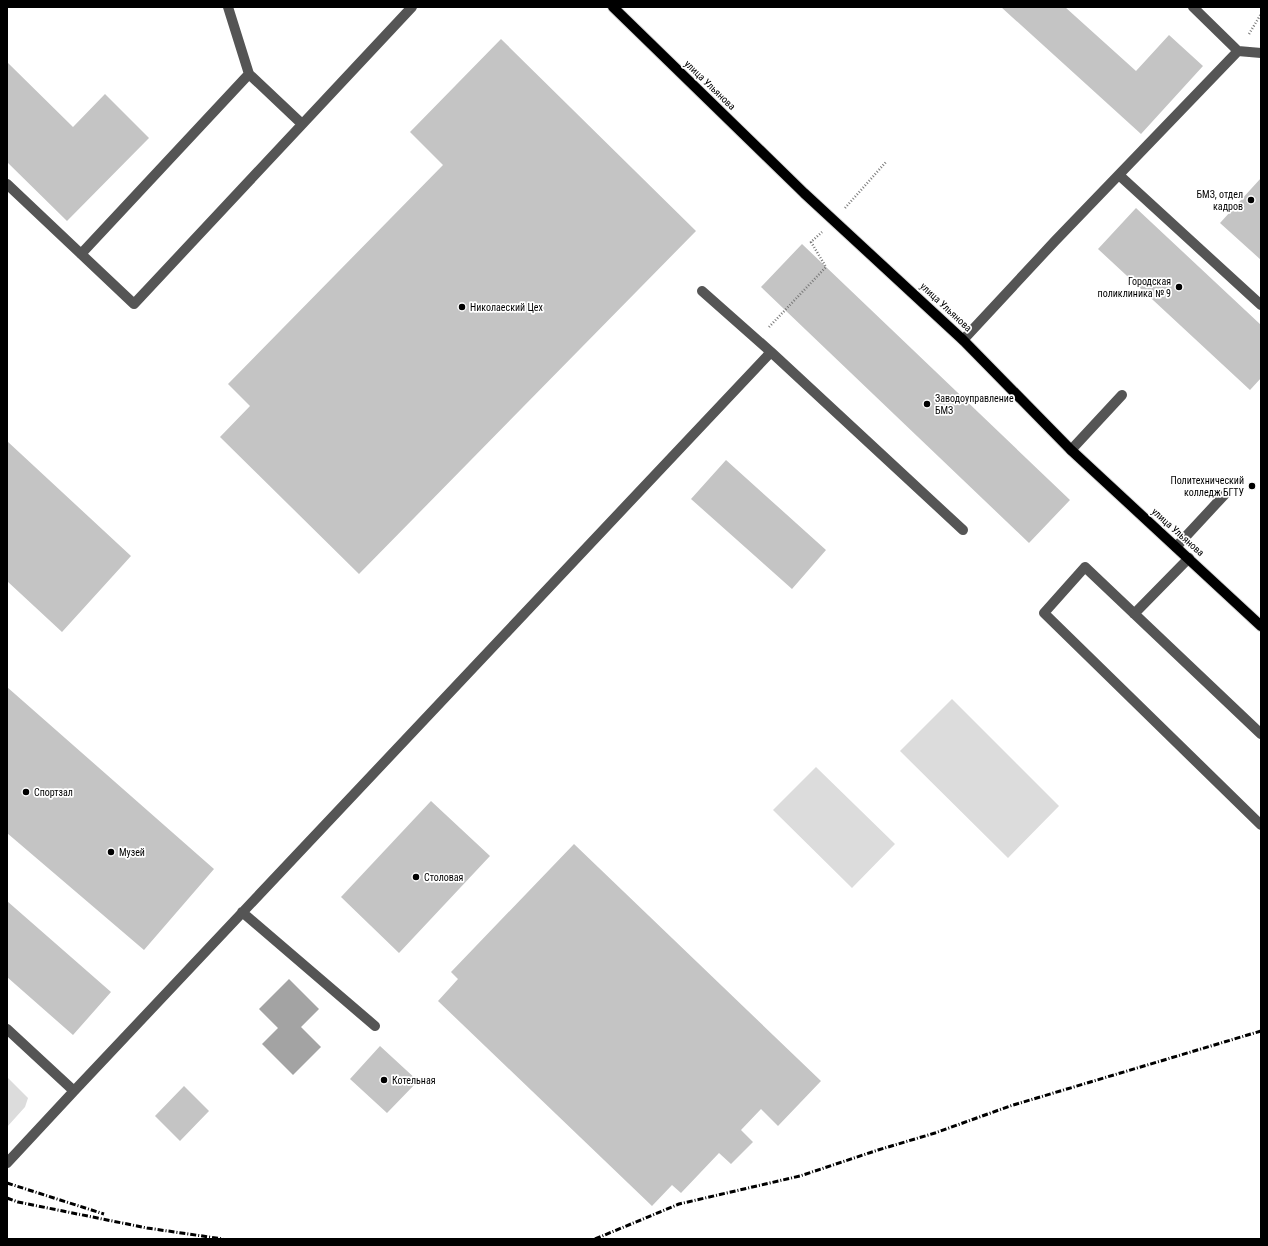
<svg xmlns="http://www.w3.org/2000/svg" width="1268" height="1246" viewBox="0 0 1268 1246" font-family="'Roboto Condensed',sans-serif">
  <style>
    .green { fill: #dcdcdc }
    .water { fill: #a3a3a3 }
    .building { fill: #c4c4c4 }
    .lines { fill: none; stroke-linecap: round; stroke-linejoin: round }
    .major-casing { stroke: #dbdbdb; stroke-width: 12 }
    .path { stroke: #777; stroke-width: 2.5; stroke-dasharray: 1 2; stroke-linecap: butt }
    .minor { stroke: #555; stroke-width: 10 }
    .major { stroke: #000; stroke-width: 10 }
    .rail { stroke: #000; stroke-width: 3; stroke-dasharray: 6 2 1 2; stroke-linecap: butt }
    .poi-dot { fill: #000; stroke: #fff; stroke-width: 1.5 }
    .labels { text-anchor: middle; dominant-baseline: central; stroke-width: 3.5; stroke-linejoin: round; paint-order: stroke }
    .street-label { font-size: 10px; fill: #000; stroke: #fff }
    .poi-label { font-size: 10px; fill: #000; stroke: #fff; text-anchor: start }
  </style>
  <rect width="100%" height="100%" fill="#fff"/>
  <path class="green" d="M952 699 1059 806 1008 858 900 751Z
    M816 767 895 844 852 888 773 810Z
    M7 1077 28 1098 25 1107 7 1127Z"/>
  <path class="water" d="M289 979 319 1009 301 1027 321 1047 293 1075 262 1044 278 1028 259 1009Z"/>
  <path class="building" d="M1001 7H1065L1136 71 1169 35 1203 66 1141 134Z
    M501 39 696 231 359 574 220 437 250 406 228 384 443 165 410 132Z
    M7 62 73 127 105 94 149 138 67 221 7 162Z
    M1261 178V260L1220 223Z
    M1136 208 1261 325V378L1250 390 1098 249Z
    M802 244 1070 500 1029 543 761 287Z
    M7 441 131 556 62 632 7 581Z
    M726 460 826 550 792 589 691 499Z
    M7 687 214 869 144 950 7 833Z
    M431 801 490 856 399 953 341 897Z
    M574 844 821 1081 778 1126 761 1109 741 1130 753 1142 731 1164 719 1153 681 1193 672 1185 652 1206 438 1001 458 979 451 972Z
    M7 901 111 992 73 1035 7 977Z
    M380 1046 418 1081 387 1113 350 1079Z
    M184 1086 209 1111 180 1141 155 1116Z"/>
  <g class="lines">
    <defs>
      <path id="major" d="M613 7 804 193 963 340 1071 450 1261 626"/>
    </defs>
    <use href="#major" class="major-casing"/>
    <path class="path" d="M1249 34 1261 14
      M845 208 886 162
      M769 327 826 267 811 242 822 232"/>
    <path class="minor" d="M228 7 249 74 302 124
      M1193 7 1238 51 1261 53
      M1119 175 1261 305
      M7 184 134 304 412 7
      M81 254 249 74
      M702 291 771 352
      M963 340 1055 241 1238 51
      M1071 450 1122 395
      M1176 547 1227 492
      M1134 614 1189 558
      M1261 734 1085 567 1044 613 1261 825
      M242 912 375 1026
      M7 1029 74 1091 771 352 963 530
      M7 1163 74 1091"/>
    <use href="#major" class="major"/>
    <path class="rail" d="M7 1183 104 1214
      M7 1198 18 1202 147 1228 223 1239
      M595 1239 679 1204 800 1176 878 1150 935 1133 1010 1106 1261 1031"/>
  </g>
  <g class="poi-dot">
    <circle cx="1251" cy="200" r="4"/>
    <circle cx="1179" cy="287" r="4"/>
    <circle cx="462" cy="307" r="4"/>
    <circle cx="927" cy="404" r="4"/>
    <circle cx="1252" cy="486" r="4"/>
    <circle cx="26" cy="792" r="4"/>
    <circle cx="111" cy="852" r="4"/>
    <circle cx="416" cy="877" r="4"/>
    <circle cx="384" cy="1080" r="4"/>
  </g>
  <g class="labels">
    <g class="street-label">
      <text transform="translate(710 85) rotate(44)">улица Ульянова</text>
      <text transform="translate(946 307) rotate(43)">улица Ульянова</text>
      <text transform="translate(1178 532) rotate(42)">улица Ульянова</text>
    </g>
    <g class="poi-label">
      <text x="1243" y="194" text-anchor="end">БМЗ, отдел<tspan x="1243" dy="12">кадров</tspan></text>
      <text x="1171" y="281" text-anchor="end">Городская<tspan x="1171" dy="12">поликлиника № 9</tspan></text>
      <text x="470" y="307">Николаеский Цех</text>
      <text x="935" y="398">Заводоуправление<tspan x="935" dy="12">БМЗ</tspan></text>
      <text x="1244" y="480" text-anchor="end">Политехнический<tspan x="1244" dy="12">колледж БГТУ</tspan></text>
      <text x="34" y="792">Спортзал</text>
      <text x="119" y="852">Музей</text>
      <text x="424" y="877">Столовая</text>
      <text x="392" y="1080">Котельная</text>
    </g>
  </g>
  <rect width="1268" height="1246" fill="none" stroke="#000000" stroke-width="16"/>
</svg>
